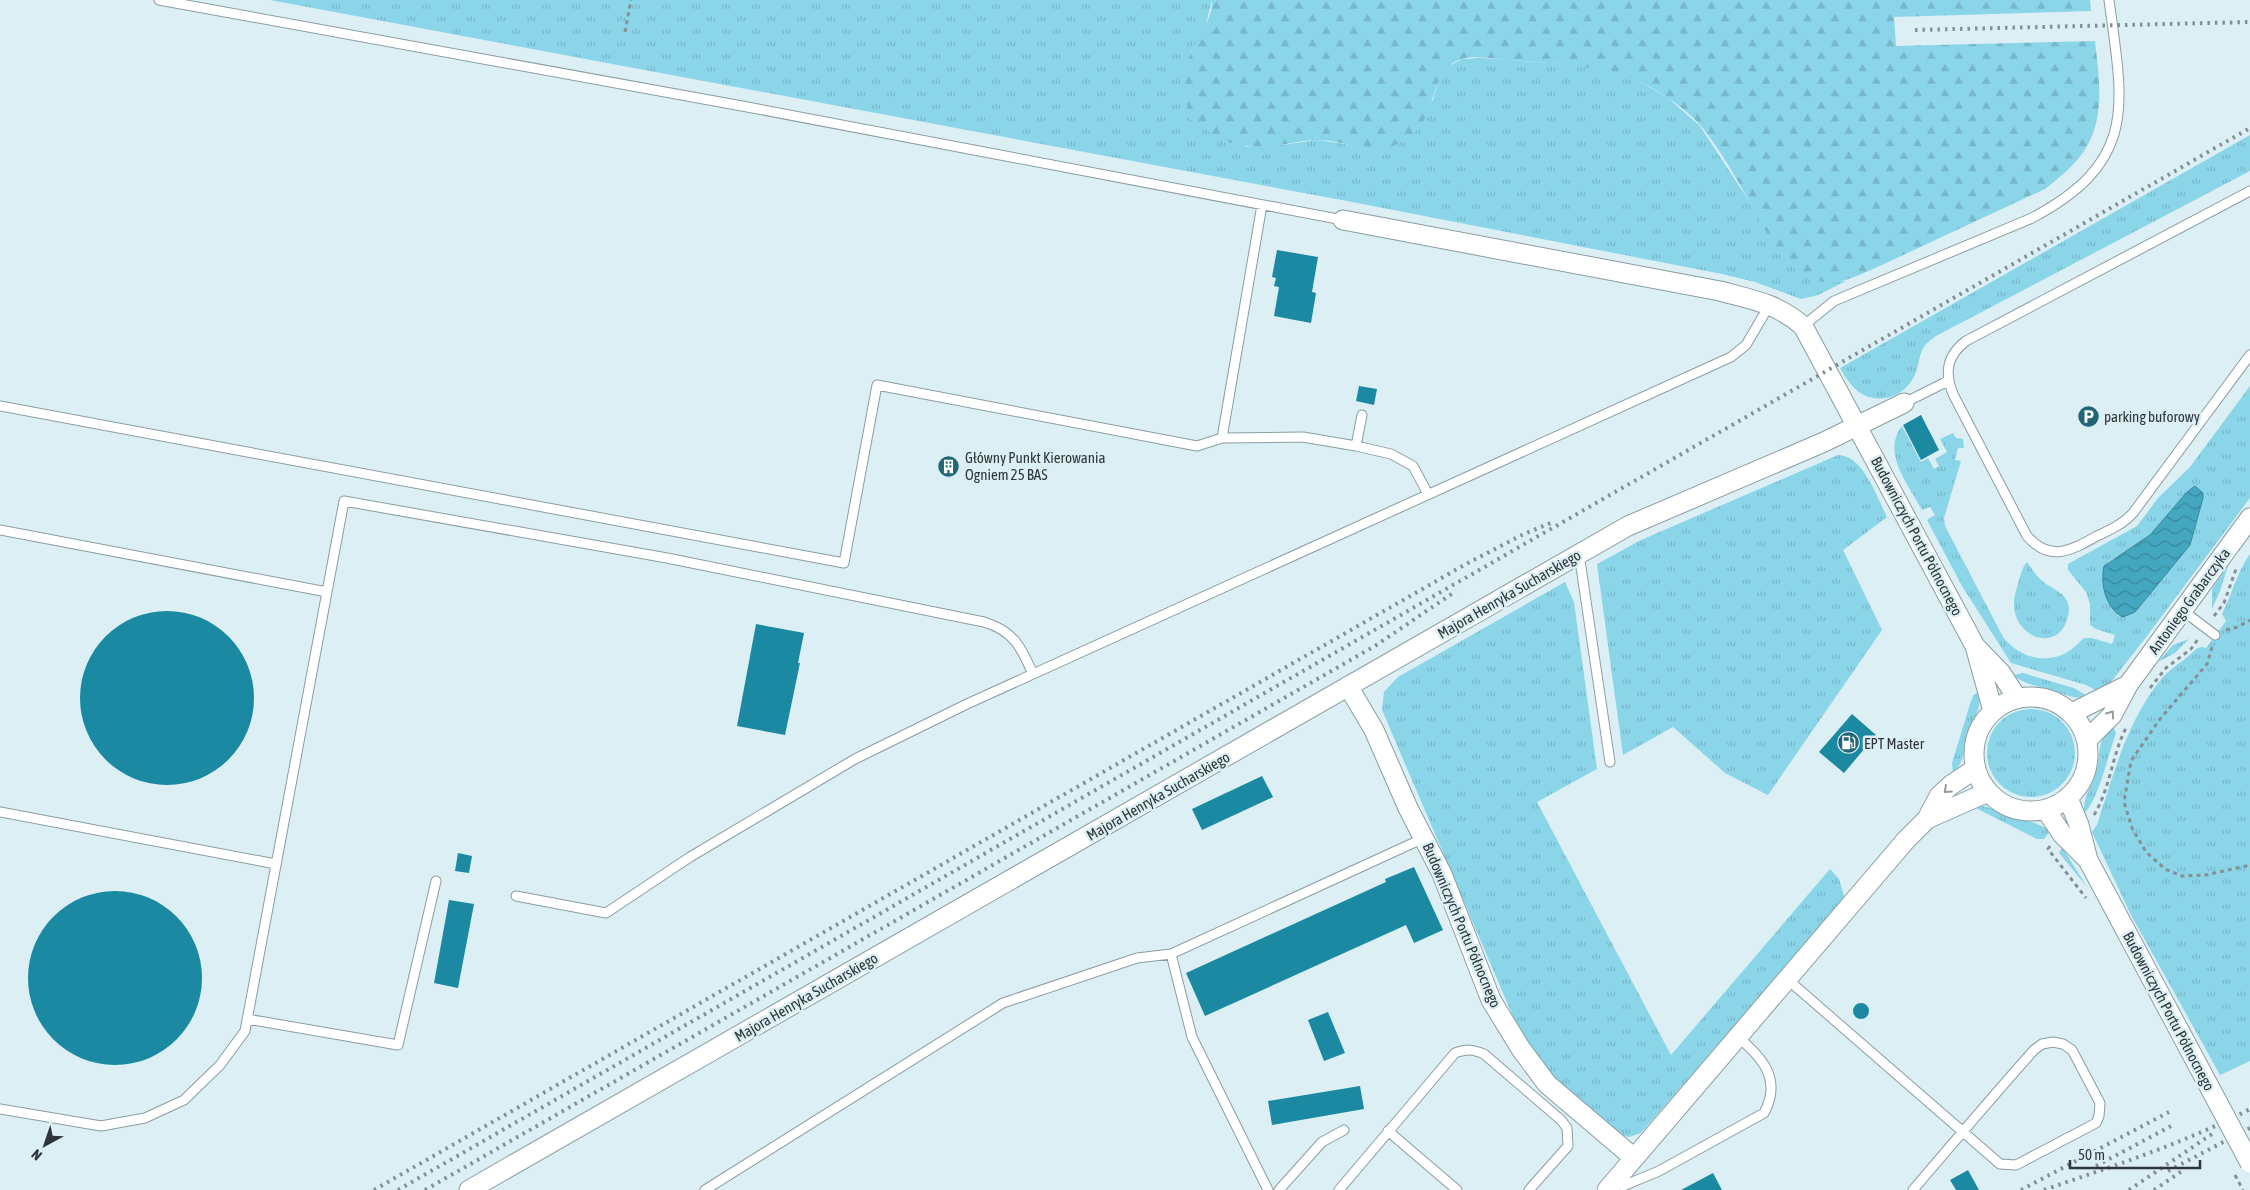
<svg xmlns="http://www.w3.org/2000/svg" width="2250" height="1190" viewBox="0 0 2250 1190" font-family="'Asap Condensed',sans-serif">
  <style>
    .grass { fill: url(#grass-tufts); fill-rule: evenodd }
    .forest { fill: url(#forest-firs) }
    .water { fill: url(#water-waves); stroke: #3d8598 }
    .building { fill: #1a89a1 }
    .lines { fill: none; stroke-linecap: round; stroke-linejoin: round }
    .lane-casing { stroke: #8b9da3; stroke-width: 11 }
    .street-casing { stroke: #8b9da3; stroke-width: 21 }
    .path { stroke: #839095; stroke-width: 3; stroke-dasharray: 4 4; stroke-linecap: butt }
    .lane { stroke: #fff; stroke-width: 9 }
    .street { stroke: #fff; stroke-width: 19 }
    .rail { stroke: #839095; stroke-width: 4; stroke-dasharray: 2.5 5; stroke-linecap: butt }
    .street-bridge-casing { stroke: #8b9da3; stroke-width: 21; stroke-linecap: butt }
    .path-bridge { stroke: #839095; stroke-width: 3; stroke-dasharray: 4 4; stroke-linecap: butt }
    .street-bridge { stroke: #fff; stroke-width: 19 }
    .oneway { stroke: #979a9c }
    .labels { text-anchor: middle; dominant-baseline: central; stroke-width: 5; stroke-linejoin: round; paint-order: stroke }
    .poi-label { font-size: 15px; fill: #2f3639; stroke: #dbeff5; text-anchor: start }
    .street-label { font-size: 15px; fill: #2f3639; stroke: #dbeff5 }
  </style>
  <defs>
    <pattern id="grass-tufts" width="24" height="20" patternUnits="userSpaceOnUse" patternTransform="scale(1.25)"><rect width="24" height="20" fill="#8bd5e9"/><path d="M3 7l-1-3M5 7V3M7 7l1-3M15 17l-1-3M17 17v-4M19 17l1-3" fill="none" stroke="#78b7c9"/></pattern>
    <pattern id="forest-firs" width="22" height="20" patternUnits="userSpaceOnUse" patternTransform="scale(1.25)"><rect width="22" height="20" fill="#8bd5e9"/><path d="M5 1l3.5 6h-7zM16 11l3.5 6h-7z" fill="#78b7c9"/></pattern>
    <pattern id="water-waves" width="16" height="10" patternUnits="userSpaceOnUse" patternTransform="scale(1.25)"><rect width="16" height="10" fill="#43a7c0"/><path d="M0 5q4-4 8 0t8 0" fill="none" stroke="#38899d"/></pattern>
  </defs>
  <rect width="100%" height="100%" fill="#dbeff5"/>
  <path class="grass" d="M270 0H1212L1205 28 1191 51 1246 147 1282 145 1317 140 1378 149 1433 100 1439 79 1447 67 1462 59 1482 58 1576 65 1626 74 1667 97 1700 126 1751 204 1823 282 1846 281 1818 295 1801 299 1755 282 1722 274 1347 201Z
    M2250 135V171L1936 336C1932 339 1927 342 1924 347 1919 354 1919 364 1916 372 1909 390 1893 401 1873 398 1857 395 1848 382 1840 368Z
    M2250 386V498L2147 636 2111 682 2099 692 2086 685 2011 663 1962 586 1927 520 1935 515 1930 507 1922 510C1909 485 1881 453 1902 426L1921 462 1928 458 1934 469 1939 466 1935 459 1947 452 1940 439 1953 433 1956 438 1963 439 1964 448H1958L1955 460 1961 461 1944 518 1945 526 2003 637C2018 656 2043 665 2066 653 2073 649 2078 643 2084 638H2092L2112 644 2115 635 2096 629 2090 625V604L2086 592 2068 570V564L2137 526 2158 498 2190 467ZM2191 488 2111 609 2108 562 2135 546 2150 535Z
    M1838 455C1863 455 1877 497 1887 517L1843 550 1882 630 1768 795 1725 773 1673 727 1623 755 1597 564 1641 540Z
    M2250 554V1061L2220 1075 2130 913 2092 832 2097 825C2114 773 2127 721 2162 678 2172 667 2187 659 2197 648L2202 647 2206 648 2226 621 2222 614C2232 594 2237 572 2250 554Z
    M2027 562C2032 568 2035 575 2041 580 2049 588 2062 590 2067 601 2070 607 2069 614 2067 620 2055 657 2003 633 2016 591 2019 582 2021 568 2027 562Z
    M2229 563 2220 591 2212 609V589Z
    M1565 582 1574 602 1597 769 1537 802 1671 1055 1830 869 1839 879 1845 899 1641 1133 1629 1137 1619 1135 1546 1071 1515 1021 1382 710 1384 692 1398 677Z
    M2189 639 2175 653 2158 662 2173 645Z
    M2023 673 2074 688 2089 697C2074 700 2065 694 2050 690 2036 685 2025 685 2013 675Z
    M1979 691C1982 707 1975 716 1970 730 1964 746 1965 761 1953 775L1952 763 1970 704 1973 696Z
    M1987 753a44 44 0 1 1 88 0a44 44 0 1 1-88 0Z
    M2112 724 2116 733C2109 752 2098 802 2084 813 2083 798 2090 789 2095 775 2103 752 2094 747 2112 724Z
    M1979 806C1991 806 1998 813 2009 816 2024 821 2037 821 2050 831L2044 839H2037L1974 807Z
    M2062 847 2087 887 2059 853Z"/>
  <path class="forest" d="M1212 0H2090L2091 11 1894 17 1896 46 2095 41C2099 78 2106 118 2084 151 2074 166 2059 178 2045 189L1871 270C1856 276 1839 285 1823 282 1784 274 1768 235 1751 204 1736 178 1720 149 1701 126 1680 102 1639 77 1608 71 1575 65 1541 62 1508 60 1493 59 1476 55 1461 59 1430 69 1437 114 1413 134 1404 142 1390 148 1379 149 1358 150 1337 139 1316 140 1293 141 1268 150 1245 146 1222 143 1207 131 1189 118 1185 96 1182 71 1192 50 1199 34 1213 18 1212 0Z"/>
  <path class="water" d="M2195 486 2203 493V498L2190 545 2135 612 2123 617C2106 609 2100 584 2104 566L2150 535 2187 492Z"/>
  <path class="building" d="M1277 250 1318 257 1312 292 1316 293 1311 323 1274 316 1279 287 1274 286 1276 278 1272 277Z
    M1359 386 1377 389 1374 405 1356 401Z
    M1921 415 1939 450 1921 460 1903 425Z
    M80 698a87 87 0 1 1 174 0a87 87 0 1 1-174 0Z
    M756 624 804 633 798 663H800L785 735 737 726Z
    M1852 714 1876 735 1844 773 1819 752Z
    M1262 776 1273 797 1202 830 1192 809Z
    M458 853 472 856 469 873 455 871Z
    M1414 867 1443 930 1414 943 1406 925 1205 1016 1186 973 1386 882 1385 879Z
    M28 978a87 87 0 1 1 174 0a87 87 0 1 1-174 0Z
    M449 900 474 904 458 988 434 983Z
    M1853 1011a8 8 0 1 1 16 0a8 8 0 1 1-16 0Z
    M1328 1012 1345 1053 1324 1061 1308 1020Z
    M1360 1086 1364 1109 1272 1125 1268 1101Z
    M1968 1170 1979 1190H1956L1950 1180Z
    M1713 1173 1722 1190H1681Z"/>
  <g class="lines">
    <defs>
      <path id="lane" d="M159 0 742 106 1343 220
        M2250 191 1966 341C1946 356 1944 374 1954 396L2027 536C2050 563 2072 550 2097 536 2110 530 2123 524 2133 513L2250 355
        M1803 326 1834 301 2032 218C2139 161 2123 105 2109 0
        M1904 403 1948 381
        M0 406 844 563 877 385 1197 446 1222 438 1303 437 1356 446 1391 454 1413 466 1428 494
        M1222 438 1262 205
        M1356 446 1362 415
        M0 530 327 592
        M1579 554 1610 762
        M2182 610 2215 635
        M0 812 276 864
        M516 896 606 913 690 857 855 759 967 704 1731 357 1746 345 1770 304
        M1787 979 2000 1164 2016 1165 2096 1123 2099 1116 2100 1103 2072 1050 2063 1044 2053 1042 2042 1044 2034 1050C1993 1096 1953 1143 1913 1190
        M247 1019 398 1045 436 881
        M0 1109 101 1126 145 1118 184 1100 220 1065 245 1031 344 501 667 558 984 622C1014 631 1021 647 1033 674
        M1388 1131 1457 1190
        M1615 1180 1623 1186 1659 1171 1764 1113C1782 1080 1763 1058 1738 1037
        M705 1190 1003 1003 1137 958 1171 954
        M1268 1190 1192 1037 1171 954 1424 838
        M1279 1190 1322 1142 1344 1130
        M1339 1190 1455 1053C1467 1049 1472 1049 1484 1054L1561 1120 1567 1128 1568 1146 1529 1190"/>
      <path id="street" d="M1343 220 1720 291C1753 300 1776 303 1803 326L1975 646 1993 711
        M1976 647 2001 673 2017 698
        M1348 686 1374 730 1408 808 1442 874 1491 1000 1521 1049 1547 1084 1634 1158
        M1974 754a57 57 0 1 1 114 0a57 57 0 1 1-114 0Z
        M2072 713 2128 685
        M2088 739 2112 715 2128 685 2250 518
        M2068 798 2079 825 2088 860 2218 1103
        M2046 810 2062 834 2087 859
        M1927 819 1988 792
        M469 1190 1628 526 1824 442 1904 403
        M1607 1190 1906 840 1927 819 1939 796 1951 785 1975 769"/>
    </defs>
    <use href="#lane" class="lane-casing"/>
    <use href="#street" class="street-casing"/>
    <path class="path" d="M625 32 631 0
      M2214 616 2224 603 2236 569
      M2226 630 2238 627 2250 620
      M2212 647 2207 664 2160 719 2131 761 2124 802 2132 828 2146 852 2165 869 2182 876 2206 875 2250 865
      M2150 688 2166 668 2191 649 2198 639
      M2094 815C2110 789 2112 755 2126 728
      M2050 846 2048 849 2086 898"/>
    <use href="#lane" class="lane"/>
    <use href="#street" class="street"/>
    <path class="rail" d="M1915 30 2250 22
      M2096 1166 2175 1124
      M2168 1171 2250 1128
      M374 1190 1466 564 1524 534 1553 522
      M398 1190 2250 128
      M425 1190 1375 646 1456 591
      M2021 1190 2169 1112
      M2044 1190C2115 1165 2183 1144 2250 1109
      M2129 1190 2212 1134
      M2154 1190 2185 1169"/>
    <defs>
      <path id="street-bridge" d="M2218 1103 2250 1163"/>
    </defs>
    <use href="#street-bridge" class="street-bridge-casing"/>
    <path class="path-bridge" d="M2235 1175 2243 1190"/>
    <use href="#street-bridge" class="street-bridge"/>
  </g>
  <defs><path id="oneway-chevron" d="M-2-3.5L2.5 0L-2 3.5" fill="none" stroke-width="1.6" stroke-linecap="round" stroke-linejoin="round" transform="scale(1.25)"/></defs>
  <g class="oneway">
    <use href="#oneway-chevron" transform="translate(2111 714) rotate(-54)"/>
    <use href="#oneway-chevron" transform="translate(1947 790) rotate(138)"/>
  </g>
  <defs>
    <symbol id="parking-disc" viewBox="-11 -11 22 22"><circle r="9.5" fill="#206676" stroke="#dbeff5"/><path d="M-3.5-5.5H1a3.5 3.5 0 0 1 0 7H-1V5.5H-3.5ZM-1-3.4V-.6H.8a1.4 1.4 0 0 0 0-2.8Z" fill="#fff"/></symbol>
    <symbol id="building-disc" viewBox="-11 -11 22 22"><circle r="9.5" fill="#206676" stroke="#dbeff5"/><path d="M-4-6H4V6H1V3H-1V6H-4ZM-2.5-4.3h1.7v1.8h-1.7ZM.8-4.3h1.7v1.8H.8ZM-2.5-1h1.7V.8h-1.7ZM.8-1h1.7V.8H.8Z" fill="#fff"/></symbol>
    <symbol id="fuel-disc" viewBox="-11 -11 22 22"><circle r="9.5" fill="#206676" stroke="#dbeff5"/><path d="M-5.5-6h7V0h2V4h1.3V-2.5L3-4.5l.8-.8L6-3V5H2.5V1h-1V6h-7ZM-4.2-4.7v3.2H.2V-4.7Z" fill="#fff"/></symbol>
  </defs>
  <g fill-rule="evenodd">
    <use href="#parking-disc" x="2076" y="404" width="25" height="25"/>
    <use href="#building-disc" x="936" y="454" width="25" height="25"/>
    <use href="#fuel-disc" x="1836" y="730" width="25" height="25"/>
  </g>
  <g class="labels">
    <g class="poi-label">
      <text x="2104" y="416">parking buforowy</text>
      <text x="965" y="457">Główny Punkt Kierowania<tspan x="965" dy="17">Ogniem 25 BAS</tspan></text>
      <text x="1864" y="743">EPT Master</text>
    </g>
    <g class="street-label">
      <text transform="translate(1917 536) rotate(62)">Budowniczych Portu Północnego</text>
      <text transform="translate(1509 594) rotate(-30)">Majora Henryka Sucharskiego</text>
      <text transform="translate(2189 601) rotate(-54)">Antoniego Grabarczyka</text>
      <text transform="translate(1158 796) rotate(-30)">Majora Henryka Sucharskiego</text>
      <text transform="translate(1462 925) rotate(67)">Budowniczych Portu Północnego</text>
      <text transform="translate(806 997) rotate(-30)">Majora Henryka Sucharskiego</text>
      <text transform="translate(2169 1011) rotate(62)">Budowniczych Portu Północnego</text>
    </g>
  </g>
  <g transform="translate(45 1145) rotate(220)" stroke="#dbeff5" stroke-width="4" paint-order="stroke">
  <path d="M0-4L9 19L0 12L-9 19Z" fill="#2f3639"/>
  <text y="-8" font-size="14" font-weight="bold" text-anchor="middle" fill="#2f3639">N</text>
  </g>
  <path d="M2070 1160v8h130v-8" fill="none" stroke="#2f3639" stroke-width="2.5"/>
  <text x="2078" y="1160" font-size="15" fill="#2f3639" stroke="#dbeff5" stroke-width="4" paint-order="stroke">50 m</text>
</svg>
